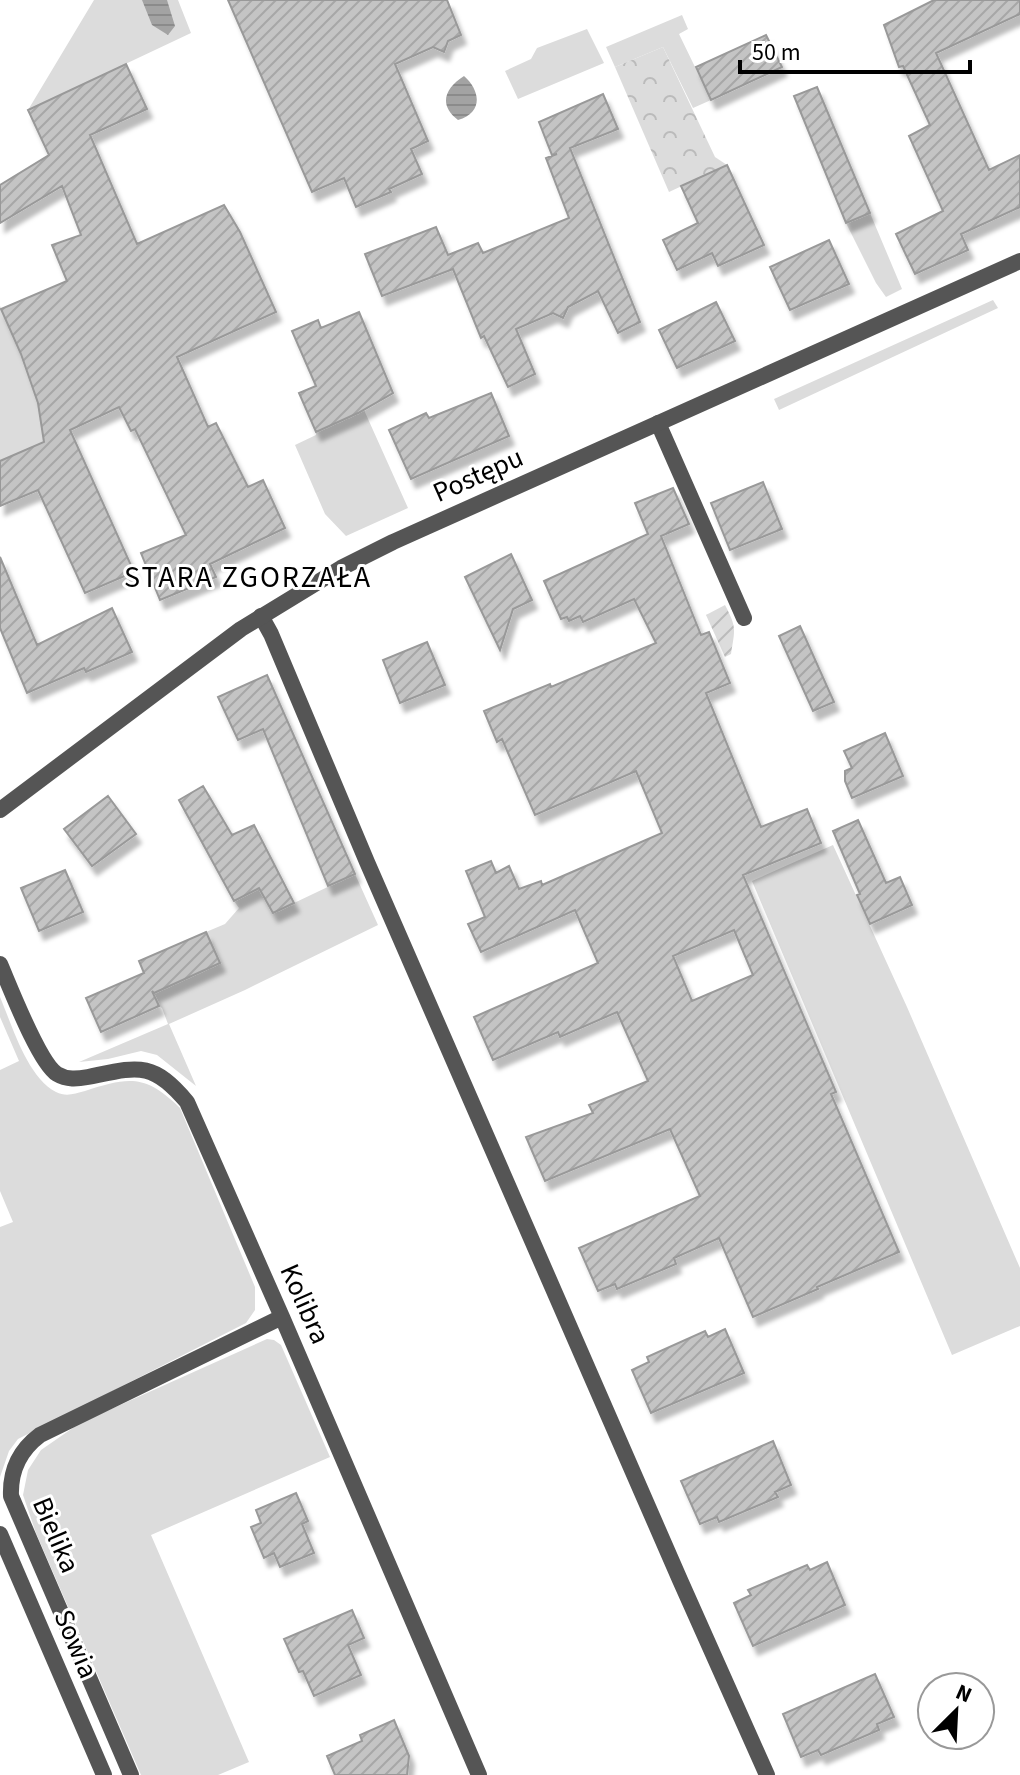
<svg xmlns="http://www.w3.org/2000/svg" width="1020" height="1775" viewBox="0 0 1020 1775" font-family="'Source Sans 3',sans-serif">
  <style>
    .grass { fill: #dcdcdc }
    .forest { fill: url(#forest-crowns) }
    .garden { fill: url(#garden-furrows) }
    .water { fill: url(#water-rules) }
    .building { fill: url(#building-hatch); stroke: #999; stroke-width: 2; fill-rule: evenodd; filter: url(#shadow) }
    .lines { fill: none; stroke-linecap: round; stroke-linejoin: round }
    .lane { stroke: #555; stroke-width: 16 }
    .street { stroke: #555; stroke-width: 16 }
    .labels { text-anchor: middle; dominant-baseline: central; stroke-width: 6; stroke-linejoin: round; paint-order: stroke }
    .street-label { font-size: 28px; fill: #000; stroke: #fff }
    .neighbourhood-label { font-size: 30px; letter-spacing: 2px; fill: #000; stroke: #fff }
  </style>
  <defs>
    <pattern id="forest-crowns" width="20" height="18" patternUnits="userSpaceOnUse" patternTransform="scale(2)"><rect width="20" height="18" fill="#dcdcdc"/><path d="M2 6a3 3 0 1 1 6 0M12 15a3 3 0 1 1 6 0" fill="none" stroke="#bbb"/></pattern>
    <pattern id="garden-furrows" width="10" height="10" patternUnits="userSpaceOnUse" patternTransform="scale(2)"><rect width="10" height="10" fill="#dcdcdc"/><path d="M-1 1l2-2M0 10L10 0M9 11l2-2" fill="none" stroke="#bbb"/></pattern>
    <pattern id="water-rules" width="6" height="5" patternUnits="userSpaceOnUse" patternTransform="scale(2)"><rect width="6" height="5" fill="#a3a3a3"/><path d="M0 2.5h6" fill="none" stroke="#8b8b8b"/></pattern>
    <pattern id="building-hatch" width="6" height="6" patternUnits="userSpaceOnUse" patternTransform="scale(2)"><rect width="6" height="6" fill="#c4c4c4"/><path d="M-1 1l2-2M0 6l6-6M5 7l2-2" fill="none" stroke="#a7a7a7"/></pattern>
    <filter id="shadow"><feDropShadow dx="5" dy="9" stdDeviation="2" flood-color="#0004"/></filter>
  </defs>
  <rect width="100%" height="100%" fill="#fff"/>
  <path class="grass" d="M94 0H178L191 33 28 110Z
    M682 15 688 29 679 34 711 100 693 108 663 47 615 67 606 47Z
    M587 29 604 63 518 99 505 71 531 59 537 48Z
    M870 213 902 289 886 297 876 283 846 223Z
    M993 300 998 308 779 410 774 399Z
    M0 306 33 380 30 381 38 403 44 442 0 461Z
    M364 410 408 508 346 536 325 514 295 445 316 435V432Z
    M833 845 907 1007 1020 1268V1326L952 1355 752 881Z
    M355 874 378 925 245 990 169 1024 196 1086 157 1055 141 1051 108 1059 79 1062 168 1024 162 1008 159 1006 154 993 220 963 206 932 225 924 239 908 234 901 259 888 273 913Z
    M0 997C12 1025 27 1077 56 1092 66 1097 74 1094 85 1091 129 1077 145 1074 180 1108L255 1287V1310L246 1323 18 1439 9 1451 0 1477V1227L13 1222 0 1191V1070L19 1061 0 1017Z
    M267 1339 274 1340 281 1345 330 1457 151 1535 249 1762 218 1775H141L36 1533 23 1495 28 1470 41 1450 80 1423Z"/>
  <path class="forest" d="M663 47 715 157 727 165 669 192 615 67Z"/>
  <path class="garden" d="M725 605C737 628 735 629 731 654L725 657 706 615Z"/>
  <path class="water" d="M142 0H167L175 26 168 35 152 25Z
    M464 76C481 91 483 113 458 120 438 105 445 88 464 76Z"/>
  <path class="building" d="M228 0H447L461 35 448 41 444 52 433 47 395 64 428 141 411 149 422 174 389 189 391 192 356 207 344 178 312 192Z
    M934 0H1020V14L936 53 989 170 1020 155V207L961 234 968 250 915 274 896 234 943 211 909 136 930 125 903 66 899 67 884 25Z
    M766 35 782 67 711 100 696 67Z
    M126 64 147 109 90 135 137 244 224 205 240 232 276 312 177 357 208 427 216 423 248 487 263 480 285 528 210 564 216 577 160 600 141 553 186 535 135 429 131 431 119 407 70 430 134 572 85 593 38 490 0 506V461L44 442 38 403 21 354 1 309 67 281 52 245 81 235 62 186 0 223V185L49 155 28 110Z
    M817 87 870 213 846 223 794 96Z
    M603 94 618 129 570 148 640 322 618 333 598 291 568 307 563 318 553 313 516 329 535 374 508 387 484 336 481 338 453 269 382 296 365 254 436 227 448 255 478 243 483 253 569 218 546 158 557 154 552 155 539 122Z
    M727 165 764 245 718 266 712 253 677 270 663 240 698 223 681 186Z
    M829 240 849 284 790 310 770 267Z
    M716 302 735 341 677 368 659 330Z
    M359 312 393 393 358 413 316 432 299 393 316 386 292 331 318 320 321 328Z
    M491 393 509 436 411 479 389 430 426 413 429 418Z
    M763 482 782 529 730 550 711 503Z
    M673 488 689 524 661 536 701 635 709 632 730 683 706 693 761 827 807 809 821 843 743 875 836 1092 831 1094 899 1252 817 1287 818 1289 753 1317 719 1238 674 1258 676 1264 617 1289 615 1284 598 1291 579 1248 700 1196 670 1129 545 1181 526 1137 593 1113 589 1105 648 1081 617 1012 560 1037 558 1032 493 1060 474 1017 598 963 575 910 481 952 468 924 485 917 466 871 491 861 496 873 509 866 519 889 541 881 542 885 662 833 636 771 535 815 502 739 497 742 484 711 550 684 551 687 656 643 634 599 583 622 580 616 569 621 567 617 561 619 544 581 648 534 635 503ZM734 930 753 975 692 1001 673 956Z
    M511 554 532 600 513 609 500 650 465 577Z
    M0 557 37 645 112 608 132 652 86 672 84 668 27 693 0 628Z
    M800 626 834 702 813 711 779 636Z
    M427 642 445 685 400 703 383 660Z
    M267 675 355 874 328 886 263 729 238 740 218 697Z
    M885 733 903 776 852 798 845 781V771L852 768 844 751Z
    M203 786 232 835 254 825 294 903 273 913 259 888 234 901 179 800Z
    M108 796 136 834 92 866 64 829Z
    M858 820 886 883 900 877 912 905 870 924 857 895 860 894 833 831Z
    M65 870 83 912 39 931 21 888Z
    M206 932 220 963 154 993 152 991 159 1006 101 1032 86 998 144 973 139 961Z
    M725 1329 744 1373 651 1413 632 1370 649 1362 647 1357 705 1331 708 1337Z
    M773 1441 791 1485 775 1492 778 1497 719 1522 717 1517 700 1524 681 1481Z
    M296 1493 308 1521 302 1524 314 1553 280 1567 274 1553 264 1558 251 1527 261 1523 256 1510Z
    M827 1562 845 1605 753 1646 734 1603 751 1595 748 1590 807 1565 810 1570Z
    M352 1610 364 1638 348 1645 361 1675 314 1696 303 1671 299 1672 284 1639Z
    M875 1674 894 1717 877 1724 879 1730 821 1755 818 1750 801 1757 783 1714Z
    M394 1720 409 1756 407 1775H335L327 1756 362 1741 360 1735Z"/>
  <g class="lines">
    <path class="lane" d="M658 423 744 618
      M261 616 271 634 367 862 680 1580 767 1775"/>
    <path class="street" d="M0 810 241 629 341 568 393 542 1020 261
      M0 964C10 987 39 1063 57 1074 67 1080 77 1079 88 1077 137 1067 152 1060 187 1102L282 1317 479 1775
      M0 1534 104 1775
      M131 1775 11 1496C10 1471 20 1450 40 1435L282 1317"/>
  </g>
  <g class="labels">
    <g class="street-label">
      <text transform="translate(478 475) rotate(-24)">Postępu</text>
      <text transform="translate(305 1304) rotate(66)">Kolibra</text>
      <text transform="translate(56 1535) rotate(67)">Bielika</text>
      <text transform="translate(76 1644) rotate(67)">Sowia</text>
    </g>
    <g class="neighbourhood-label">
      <text x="248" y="577">STARA ZGORZAŁA</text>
    </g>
  </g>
  <g transform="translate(956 1711) rotate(24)"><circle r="38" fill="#ffffff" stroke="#999999" stroke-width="2"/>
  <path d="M0-6L14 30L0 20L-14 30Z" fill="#000000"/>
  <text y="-12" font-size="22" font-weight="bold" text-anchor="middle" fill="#000000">N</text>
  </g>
  <path d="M740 60v12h230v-12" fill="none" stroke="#000000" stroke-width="4"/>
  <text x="752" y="60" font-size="24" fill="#000000" stroke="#ffffff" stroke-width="6" paint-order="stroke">50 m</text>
</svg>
